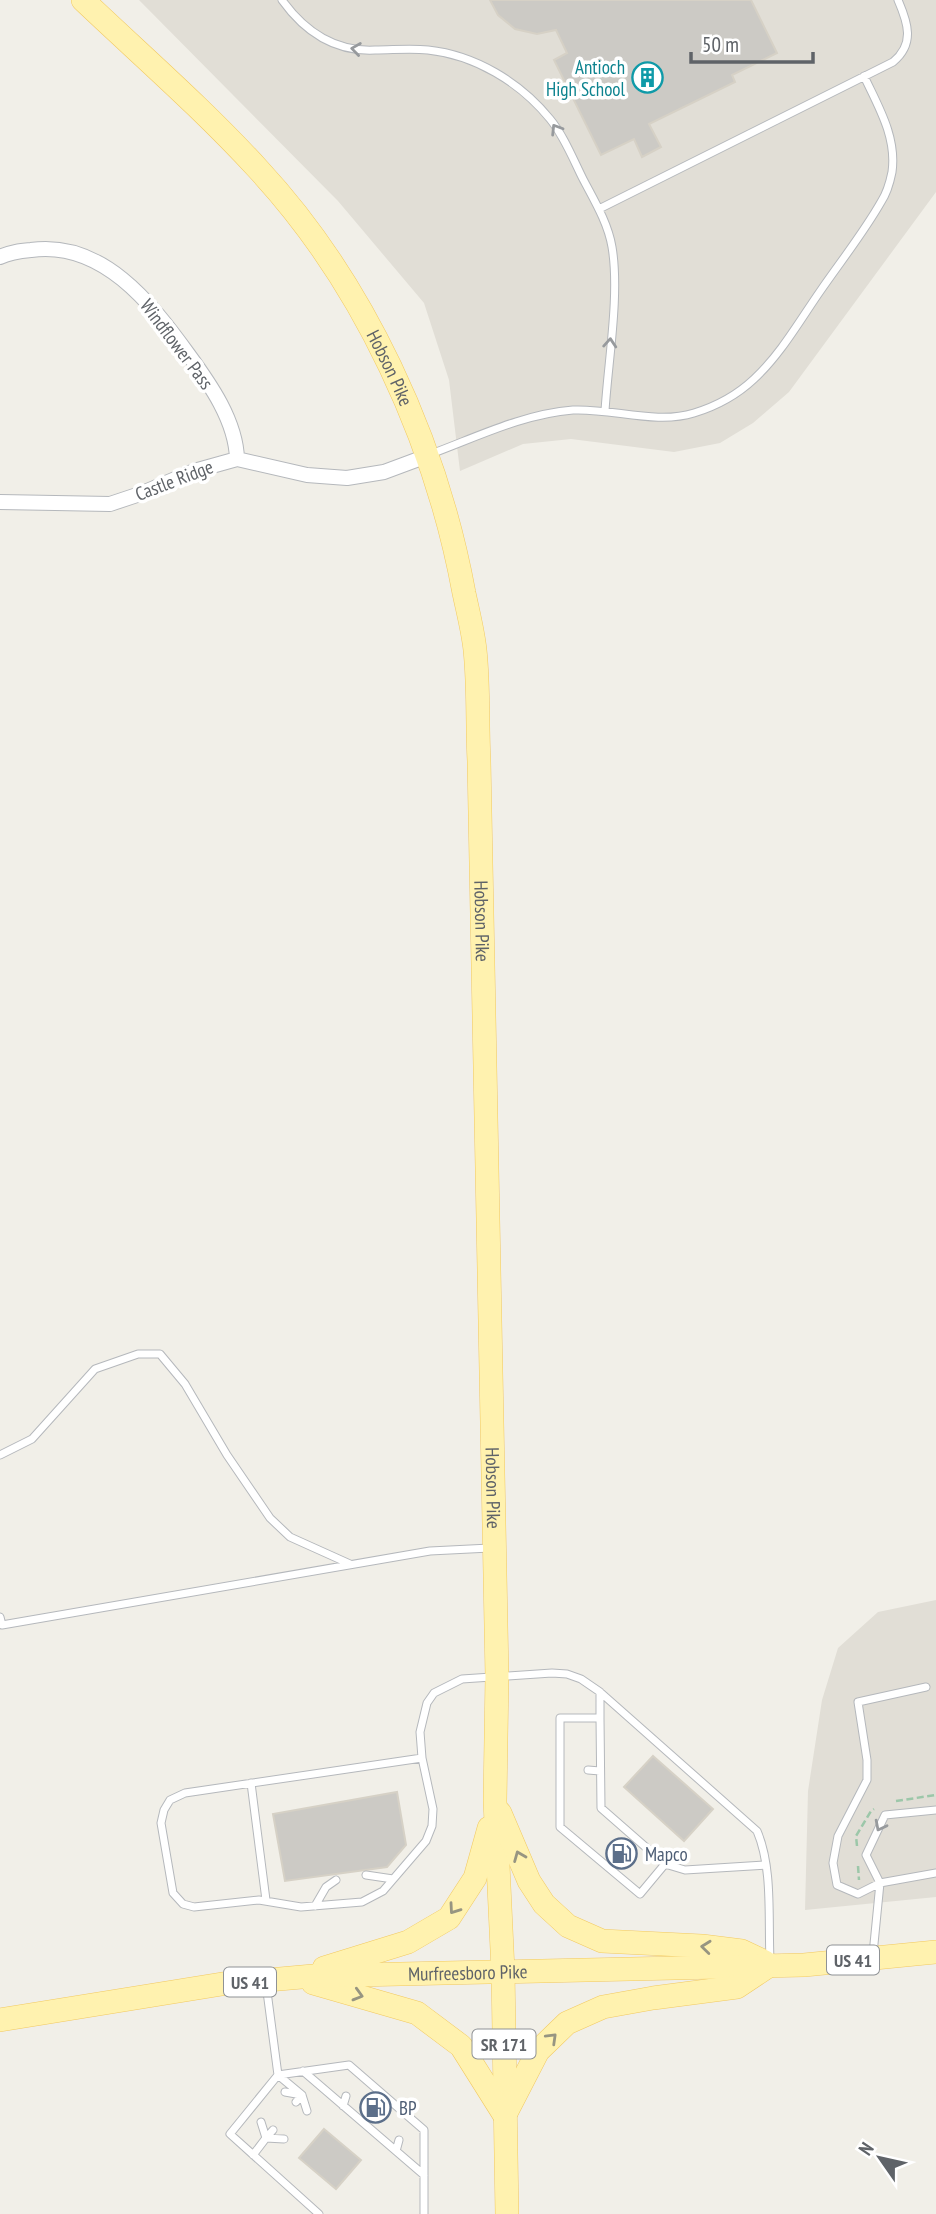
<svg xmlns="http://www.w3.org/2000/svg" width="936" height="2214" viewBox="0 0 936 2214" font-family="'PT Sans Narrow',sans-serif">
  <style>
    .education { fill: #e1ded6 }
    .building { fill: #cccac5; stroke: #d6d1c6; stroke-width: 2 }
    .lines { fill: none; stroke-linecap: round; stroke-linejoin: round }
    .service-casing { stroke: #b5b8bc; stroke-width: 9 }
    .minor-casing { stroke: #b5b8bc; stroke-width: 16 }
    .primary-casing { stroke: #f2c960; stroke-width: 24 }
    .path { stroke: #9cc7a9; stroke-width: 2.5; stroke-dasharray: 7 3.5; stroke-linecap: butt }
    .service { stroke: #fff; stroke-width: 7 }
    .minor { stroke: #fff; stroke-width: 14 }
    .primary { stroke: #fff2af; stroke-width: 23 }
    .oneway { stroke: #979a9d }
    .oneway2 { stroke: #979581 }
    .labels { text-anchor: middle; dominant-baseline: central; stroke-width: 7; stroke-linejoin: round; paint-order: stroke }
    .shield { fill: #fff; stroke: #8f9295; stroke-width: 2 }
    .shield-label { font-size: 18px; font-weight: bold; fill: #5f6368 }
    .culture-label { font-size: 19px; fill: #0d838f; stroke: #fff; text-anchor: end }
    .street-label { font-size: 19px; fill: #5f6368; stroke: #fff }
    .service-label { font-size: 19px; fill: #4e5e75; stroke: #fff; text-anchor: start }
  </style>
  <rect width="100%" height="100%" fill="#f1efe8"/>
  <path class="education" d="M139 0H936V192L789 392 753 423 720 443 674 452 571 439 523 444 460 471 449 380 424 303 338 201Z
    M936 1600V1897L805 1910 808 1791 822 1700 838 1648 878 1612Z"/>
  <path class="building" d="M490 0H751L777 53 732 75 735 82 649 124 661 147 642 157 634 139 601 155 554 60 567 53 556 30 537 34 515 29 498 15Z
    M653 1756 713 1809 684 1841 624 1787Z
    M397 1792 406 1845 387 1867 285 1881 273 1814Z
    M324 2129 361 2160 336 2189 299 2158Z"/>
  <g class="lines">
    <defs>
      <path id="service" d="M282 0C305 32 335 52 375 50 393 50 410 48 428 50 475 55 520 82 550 119 564 136 573 159 583 179 594 200 608 223 612 247 620 294 608 362 605 411
        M599 209 893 62C915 44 908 23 898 0
        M431 454C477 437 523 414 573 410 612 408 656 425 694 413 717 406 737 395 754 379 781 354 800 320 821 290 841 261 864 232 881 202 887 193 890 182 892 172 897 137 878 106 864 76
        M0 1455 32 1439 95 1369 138 1354H160L185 1384 227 1455 270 1518 290 1537 350 1564
        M0 1617 2 1625 430 1551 490 1548
        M926 1687 858 1702 867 1760V1780L838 1836 833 1863 837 1885 858 1894 880 1883 936 1873
        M600 1718V1692
        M422 1758 185 1793 170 1800 164 1810 161 1823 173 1893 183 1904 194 1907 259 1900 301 1907 362 1902 383 1891 426 1841 432 1826 433 1809 422 1758 420 1732 427 1703 434 1693 462 1679 552 1673 567 1674 581 1679 600 1692 757 1831C773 1868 768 1919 770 1959
        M588 1770 600 1771
        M251 1783 266 1900
        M665 1864 640 1894 560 1827V1718H600L601 1808 665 1864 685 1870 766 1865
        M366 1875 393 1879
        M315 1906 326 1887 336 1880
        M873 1954 880 1883 866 1855 885 1815 936 1810
        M266 1984 278 2075 349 2065 424 2130V2214
        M303 2071 424 2175
        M285 2092 302 2095 307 2111
        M296 2102 302 2095 278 2075 230 2134 319 2214
        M343 2106 346 2096
        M261 2122 266 2138 273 2130
        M396 2151 399 2140
        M253 2155 266 2138 284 2139"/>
      <path id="minor" d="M0 257C10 252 20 251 31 250 102 240 151 303 188 354 210 384 236 421 237 459
        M0 502 110 504 140 494 194 471 237 459 307 475 347 478 384 472 427 456"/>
      <g id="primary">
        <path id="s1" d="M83 0C142 56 203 109 258 169 364 283 436 441 464 593 468 612 473 631 475 650 479 687 477 725 479 761L497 1676 495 1801 503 1971 507 2214"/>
        <path d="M500 1813 529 1881 544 1904 568 1926 602 1941 702 1946 742 1951 765 1962"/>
        <path d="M324 1968 408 1942 449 1918 475 1878 489 1828"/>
        <path d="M313 1983 417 2013 461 2046 505 2116"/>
        <path id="s2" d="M0 2020 222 1984 313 1976 804 1965 936 1952"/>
        <path d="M507 2111 538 2051 567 2023 603 2007 653 1998 737 1987 770 1965"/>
      </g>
    </defs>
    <use href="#service" class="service-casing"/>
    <use href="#minor" class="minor-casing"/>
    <use href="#primary" class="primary-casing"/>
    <path class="path" d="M896 1801 936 1795
      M857 1846 856 1836 871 1811 874 1809
      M858 1866 859 1880"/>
    <use href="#service" class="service"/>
    <use href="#minor" class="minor"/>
    <use href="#primary" class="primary"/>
  </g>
  <defs><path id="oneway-chevron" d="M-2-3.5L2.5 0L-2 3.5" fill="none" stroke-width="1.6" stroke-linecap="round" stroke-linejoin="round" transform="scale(1.75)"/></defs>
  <g class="oneway">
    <use href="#oneway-chevron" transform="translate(356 49) rotate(-172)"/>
    <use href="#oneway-chevron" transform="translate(556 129) rotate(-122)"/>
    <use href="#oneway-chevron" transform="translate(610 343) rotate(-86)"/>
    <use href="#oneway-chevron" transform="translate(880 1826) rotate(117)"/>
  </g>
  <g class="oneway2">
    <use href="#oneway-chevron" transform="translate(519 1856) rotate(-112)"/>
    <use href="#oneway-chevron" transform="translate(454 1909) rotate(125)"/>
    <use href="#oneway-chevron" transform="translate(706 1947) rotate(-174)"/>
    <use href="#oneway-chevron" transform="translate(358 1995) rotate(16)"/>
    <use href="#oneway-chevron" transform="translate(552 2038) rotate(-44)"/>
  </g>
  <defs>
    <symbol id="building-ring" viewBox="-11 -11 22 22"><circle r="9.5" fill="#fff" stroke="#0f9aa8" stroke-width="1.5"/><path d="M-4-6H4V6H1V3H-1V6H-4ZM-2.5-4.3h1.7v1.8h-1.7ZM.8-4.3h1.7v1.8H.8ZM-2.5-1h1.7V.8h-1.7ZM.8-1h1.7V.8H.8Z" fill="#0f9aa8"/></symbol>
    <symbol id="fuel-ring" viewBox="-11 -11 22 22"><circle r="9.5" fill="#fff" stroke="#5c6f8a" stroke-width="1.5"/><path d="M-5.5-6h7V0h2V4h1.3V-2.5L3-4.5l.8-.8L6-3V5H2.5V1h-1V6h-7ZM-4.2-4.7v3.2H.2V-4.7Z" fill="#5c6f8a"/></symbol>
  </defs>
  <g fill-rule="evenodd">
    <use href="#building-ring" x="630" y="60" width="35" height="35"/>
    <use href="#fuel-ring" x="604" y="1836" width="35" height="35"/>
    <use href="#fuel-ring" x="358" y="2090" width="35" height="35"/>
  </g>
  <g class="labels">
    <g class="shield">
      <rect x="827" y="1945.5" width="52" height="29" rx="5"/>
      <rect x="224" y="1967.5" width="52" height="29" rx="5"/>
      <rect x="472.5" y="2029.5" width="63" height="29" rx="5"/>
    </g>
    <g class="shield-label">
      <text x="853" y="1960">US 41</text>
      <text x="250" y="1982">US 41</text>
      <text x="504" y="2044">SR 171</text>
    </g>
    <g class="culture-label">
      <text x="625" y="67">Antioch<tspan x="625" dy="22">High School</tspan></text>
    </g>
    <g class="street-label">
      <text transform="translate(177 344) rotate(53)">Windflower Pass</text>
      <text stroke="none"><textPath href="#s1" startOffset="483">Hobson Pike</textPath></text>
      <text transform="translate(174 480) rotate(-21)">Castle Ridge</text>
      <text stroke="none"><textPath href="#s1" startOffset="1050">Hobson Pike</textPath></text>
      <text stroke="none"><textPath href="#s1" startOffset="1617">Hobson Pike</textPath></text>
      <text stroke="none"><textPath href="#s2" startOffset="471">Murfreesboro Pike</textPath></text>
    </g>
    <g class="service-label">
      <text x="645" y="1854">Mapco</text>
      <text x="399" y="2108">BP</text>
    </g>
  </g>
  <g transform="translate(880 2158) rotate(304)" stroke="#ffffff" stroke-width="5" paint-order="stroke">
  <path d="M0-5L12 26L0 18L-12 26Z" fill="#5f6368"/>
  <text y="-10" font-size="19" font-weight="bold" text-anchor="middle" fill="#5f6368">N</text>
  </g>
  <path d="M691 52v10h122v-10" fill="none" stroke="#5f6368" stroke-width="3.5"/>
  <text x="702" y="52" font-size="21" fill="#5f6368" stroke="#ffffff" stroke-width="5" paint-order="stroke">50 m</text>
</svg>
